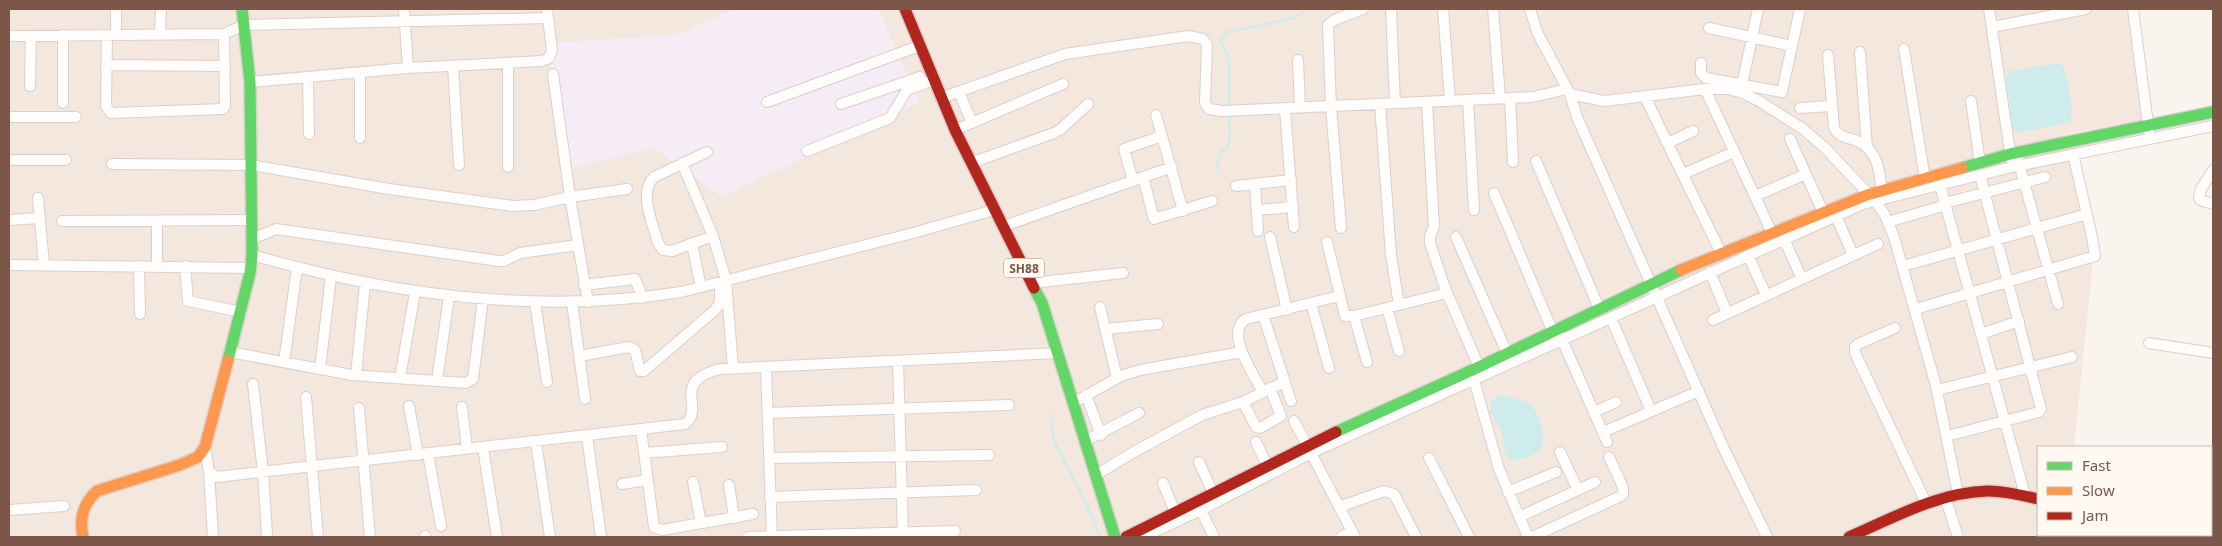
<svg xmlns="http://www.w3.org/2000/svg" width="2222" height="546" viewBox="0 0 2222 546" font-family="'Noto Sans',sans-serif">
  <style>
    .residential { fill: #f4e7dd }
    .education { fill: #f5ecf5 }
    .water { fill: #ceecec }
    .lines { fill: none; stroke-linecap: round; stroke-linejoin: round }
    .stream { stroke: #ceecec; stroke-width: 2.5 }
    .street-casing { stroke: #d9d0ca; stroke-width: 12 }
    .fast-casing { stroke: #dbd0cb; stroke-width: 14 }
    .slow-casing { stroke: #dbd0cb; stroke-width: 14 }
    .jam-casing { stroke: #dbd0cb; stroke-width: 14 }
    .street { stroke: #fefdfc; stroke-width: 10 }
    .fast { stroke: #63d668; stroke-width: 11 }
    .slow { stroke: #ff974d; stroke-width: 11 }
    .jam { stroke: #b3261e; stroke-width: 11 }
    .labels { text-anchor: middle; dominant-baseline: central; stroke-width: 4; stroke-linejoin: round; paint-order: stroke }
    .shield { fill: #fff9f2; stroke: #a3887c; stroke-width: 1 }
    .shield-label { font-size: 12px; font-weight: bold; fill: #7c5749 }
  </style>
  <rect width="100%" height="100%" fill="#faf4ee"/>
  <path class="residential" d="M9 9H2131L2145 119 2064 134 2094 251 2074 447H2038V535H2065V537H9Z"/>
  <path class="education" d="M734 9H878L919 102 722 197 654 148 564 171 548 43 676 35Z"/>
  <path class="water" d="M2057 63 2063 66C2067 78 2075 111 2070 122L2017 133 2012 127 2006 76 2011 71Z
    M1502 395C1511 398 1524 400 1531 406 1540 414 1547 437 1540 449 1535 457 1512 465 1506 455 1502 449 1504 439 1501 432 1498 425 1493 418 1490 412L1492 400Z"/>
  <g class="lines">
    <path class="stream" d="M1229 109V60L1220 39 1228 32 1294 18 1307 9
      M1216 171 1220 153 1228 147 1230 138 1229 114
      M1054 415 1051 424 1054 441 1085 501 1100 537"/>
    <defs>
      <path id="street" d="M404 9 408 68
        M1391 9 1395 103
        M1443 9 1450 101
        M1493 9 1500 98
        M1530 9 1537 32 1570 94 1577 117 1724 449 1767 537
        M1989 9 2011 159
        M2133 9 2149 132
        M1992 27 2086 9
        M1709 28 1792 46
        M160 34 161 9
        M107 35 106 106 111 113 223 109 225 106 224 34
        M116 35V9
        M9 36 224 34 244 25 548 18
        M1904 49 1925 179
        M1860 52 1867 148
        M1828 55 1834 128C1840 138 1847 137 1857 141 1880 151 1880 175 1882 196
        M1298 60 1300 108
        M508 63V167
        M1701 63V73L1706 78 1782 92 1800 9
        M106 65 225 66
        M453 66 459 165
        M553 74 570 197 588 302
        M308 77 309 134
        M250 82 408 68 542 61 549 58 552 51 547 9
        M1742 85 1758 9
        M30 86 31 36
        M1705 89 1772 233
        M959 92 972 123
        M1570 94 1604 101 1705 89H1728L1743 93 1759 101 1803 129 1825 148 1875 201 1885 215 1894 237 1936 386 1958 494
        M1645 97 1721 253
        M941 98 1065 54 1188 36 1203 39 1207 45 1205 103 1209 109 1222 111 1510 98 1533 97 1567 89
        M1510 98 1513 162
        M1468 100 1474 210
        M1971 101 1980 163
        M767 102 919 46
        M1427 102 1434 227 1430 236V243L1445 288 1479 367
        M63 103V35
        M841 104 920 77
        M1380 104 1391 255 1399 305
        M1800 108 1831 106
        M1285 109 1294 227
        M1156 115 1183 211
        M9 117H76
        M955 130 1063 84
        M360 138V73
        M1790 139 1823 212
        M1668 143 1693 131
        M807 151 890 118 907 90 933 80
        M707 152 654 177C638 193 653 224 658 243L663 250 672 251 713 236
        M9 160H66
        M2018 160 2058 304
        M1536 161 1599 308
        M682 163 713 236 726 280 733 368
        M971 163 1054 133 1061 129 1088 104
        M112 164 251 165 389 189 513 206 534 205 570 197 627 189
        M2213 170 2201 189 2199 197 2200 200 2213 204
        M1683 174 1734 152
        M1143 177 1154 219 1212 201
        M1133 181 1124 149 1162 136
        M1255 184 1258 231
        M1940 185 2025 495
        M1236 186 1291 180
        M1494 193 1555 337
        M1755 196 1806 174
        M38 198 44 265
        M1945 203 2045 177
        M1257 210 1293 207
        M1836 216 1853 255
        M9 220 40 218
        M62 221 252 220
        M1888 222 1946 205
        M1004 226 1172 167
        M1341 228 1331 107 1328 25 1334 20 1363 9
        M1270 237 1287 310
        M1456 237 1507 353
        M252 239 276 229 499 261H504L520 253 578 245
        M1784 239 1802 279
        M1327 242 1345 316H1354L1447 293
        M692 244 701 287
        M252 255C391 295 537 315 681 292L913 233 994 210
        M1748 255 1766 295
        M9 265 250 268
        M139 266 140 314
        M157 266V221
        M185 266 188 301 241 312
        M1903 266 2087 214
        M1710 272 1727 313
        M1032 283 1123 273
        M584 285 635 279 643 298
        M535 302 547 382
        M572 302 585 399
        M1311 303 1329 368
        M1100 307 1117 378
        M1387 308 1399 351
        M1916 309 2095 256 2092 237 2073 154
        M1263 315 1291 401
        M1354 316 1367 362
        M1611 318 1651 411
        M1713 320 1878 244
        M1895 328 1858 344 1855 347V353L1926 503
        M1105 329 1158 324
        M1981 334 2019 321
        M1560 335 1607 442
        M2149 343 2213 353
        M230 352 352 375 466 383 473 379 483 299
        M579 356 629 347 635 350 640 371H644L715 310 720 303V284
        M898 361 903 537
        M284 362 297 268
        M766 367 772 537
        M320 369 331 276
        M1472 373 1499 469 1528 537
        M356 375 365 284
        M400 378 415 292
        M437 381 449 296
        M253 384 263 472 267 534
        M1937 390 2072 357
        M1263 392C1254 375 1224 332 1246 319L1339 296
        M1086 395 1101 435
        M306 397 318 537
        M1243 402 1256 427 1260 428 1281 416 1270 388
        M1073 403 1121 376 1140 370 1242 352
        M409 406 418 455
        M462 407 467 449
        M359 408 370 537
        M1594 412 1616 402
        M768 413 1009 405
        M1294 421 1307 445
        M641 430 654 527 662 530 753 514
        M1603 432 1699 391
        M587 436 601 537
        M1947 436 2039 412 2041 409 1980 175
        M1085 441 1139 413
        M536 442 550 537
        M1256 442 1267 465
        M205 447 209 472 217 477 685 424C706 407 669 382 720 369L1058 353
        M483 448 497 537
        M1560 452 1578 490
        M644 453 722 447
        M1311 453 1355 537
        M428 454 441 526
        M769 458 989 455
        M1429 458 1469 537
        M1199 462 1213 493
        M209 472 213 537
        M1096 475 1132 453 1202 415 1243 402 1284 382
        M693 482 701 523
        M1163 483 1175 512
        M622 484 648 480
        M729 485 734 518
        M1508 492 1556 472
        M770 497 976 490
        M1945 497 1958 537
        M1198 504 1214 537
        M1339 507 1384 491 1394 494 1416 537
        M9 510 64 506
        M1519 517 1595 482
        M425 536V537
        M748 537 955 531
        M1143 537 1201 510 1311 453 1863 204 2012 167 2213 126
        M1341 537 1352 531
        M1532 537 1621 496 1623 494V487L1609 457"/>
      <path id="fast" d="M1962 168 2010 154 2213 112
        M1034 288 1042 303 1115 537
        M228 360 250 273 252 255 250 82 242 9
        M1336 432 1479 367 1681 270
        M2211 483H2213"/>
      <path id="slow" d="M1681 270 1867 195 1962 168
        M83 537C79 518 83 504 97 491L180 465 198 457 205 447 228 360"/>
      <path id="jam" d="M905 9 955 130 1034 288
        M1126 537 1336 432
        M1849 537C1893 518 1939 492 1988 491 2005 491 2021 495 2038 499"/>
    </defs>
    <use href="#street" class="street-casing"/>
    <use href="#fast" class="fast-casing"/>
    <use href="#slow" class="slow-casing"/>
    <use href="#jam" class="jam-casing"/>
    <use href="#street" class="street"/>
    <use href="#fast" class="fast"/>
    <use href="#slow" class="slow"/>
    <use href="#jam" class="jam"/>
  </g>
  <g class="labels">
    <rect class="shield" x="1004" y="258.5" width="40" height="19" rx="4"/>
    <g class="shield-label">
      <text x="1024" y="268">SH88</text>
    </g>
  </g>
  <rect width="2222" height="546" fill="none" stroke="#7c5749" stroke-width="20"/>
  <rect x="2037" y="446" width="175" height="90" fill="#fff9f2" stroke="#cbb8ae"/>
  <rect x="2047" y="462" width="25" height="8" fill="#63d668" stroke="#cbb8ae"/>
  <text x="2082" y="471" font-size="15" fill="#7c5749">Fast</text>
  <rect x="2047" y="487" width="25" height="8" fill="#ff974d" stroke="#cbb8ae"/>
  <text x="2082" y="496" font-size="15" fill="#7c5749">Slow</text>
  <rect x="2047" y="512" width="25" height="8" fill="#b3261e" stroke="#cbb8ae"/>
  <text x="2082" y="521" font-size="15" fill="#7c5749">Jam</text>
</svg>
